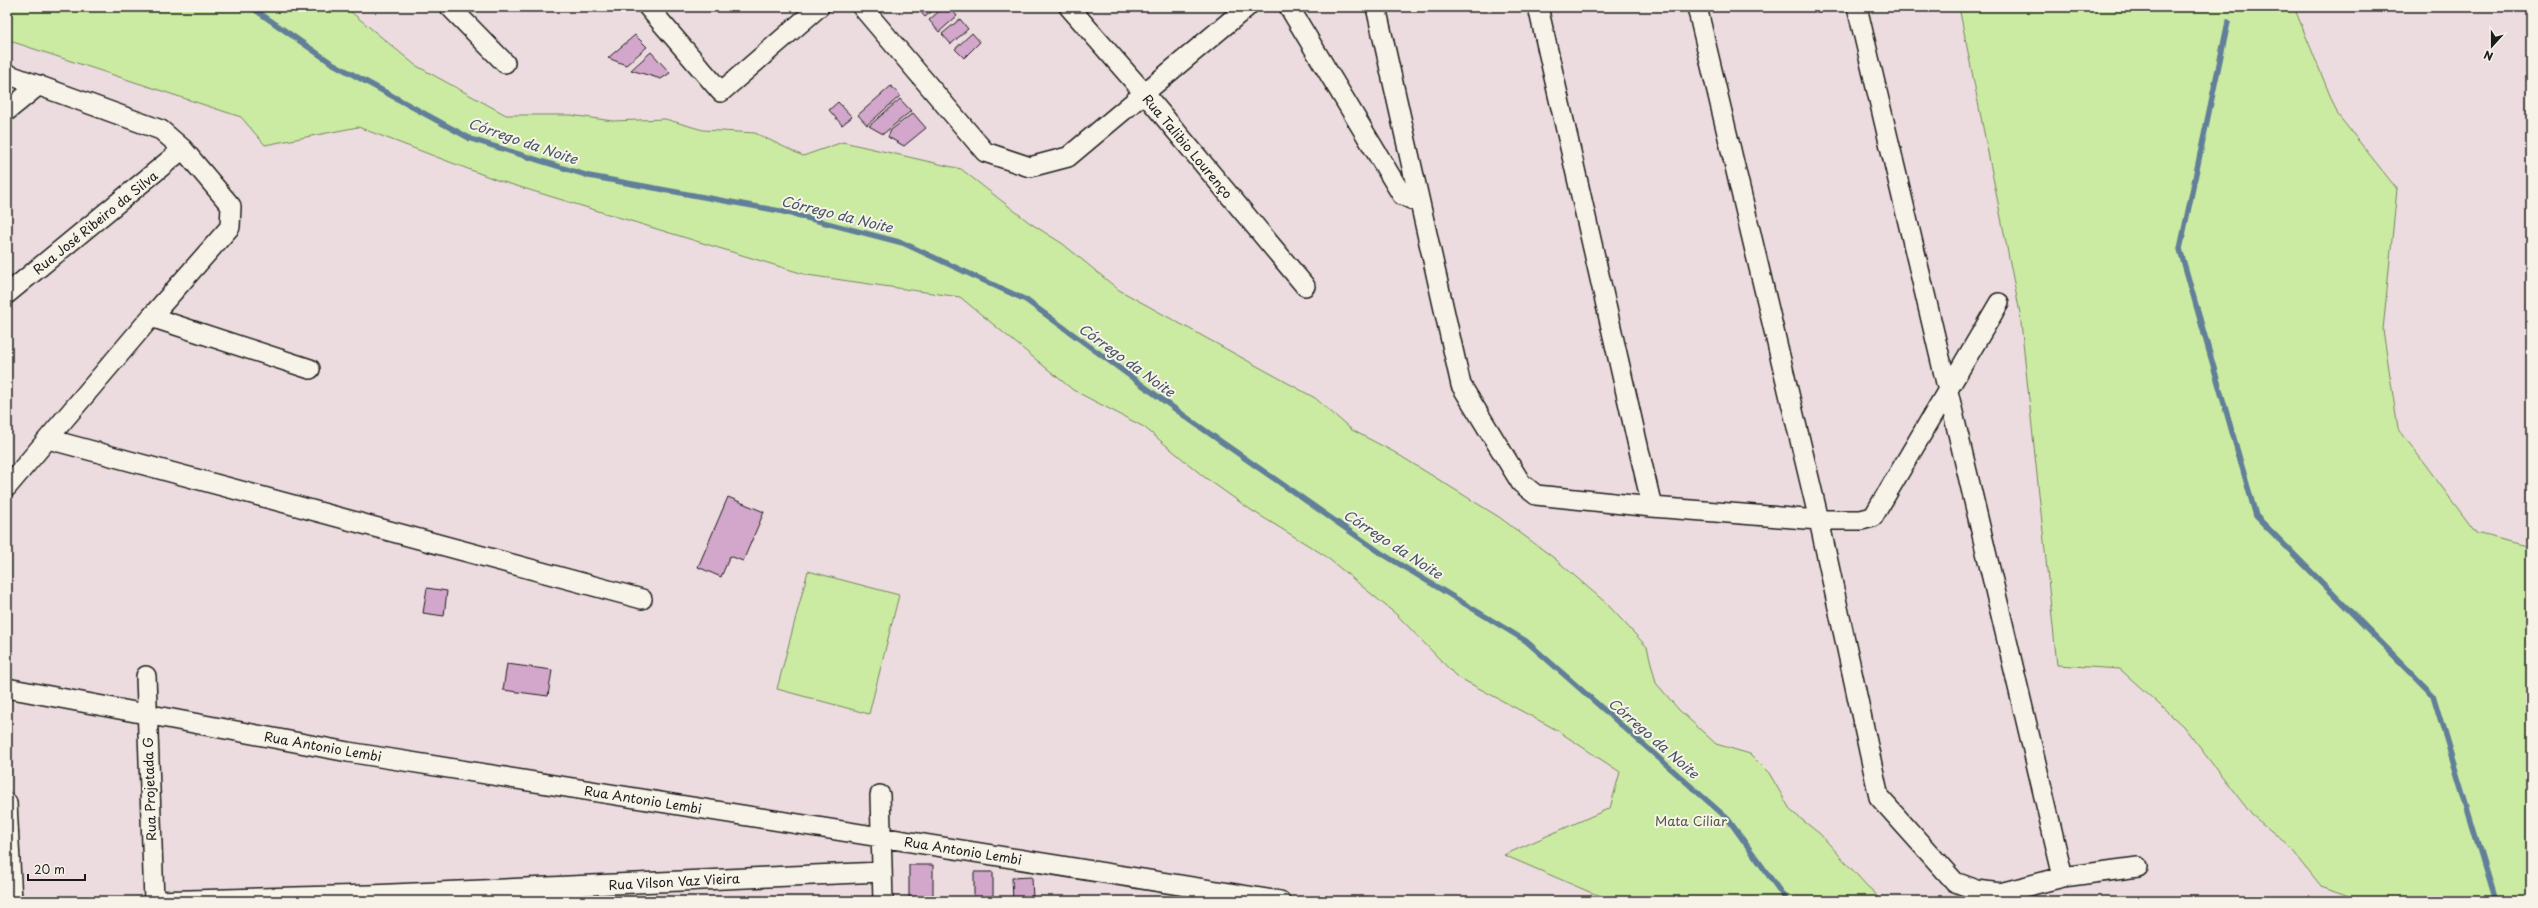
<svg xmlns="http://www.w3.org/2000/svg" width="2538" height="908" viewBox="0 0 2538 908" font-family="'Playpen Sans',sans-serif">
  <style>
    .green { fill: #cbeba2; stroke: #74845f }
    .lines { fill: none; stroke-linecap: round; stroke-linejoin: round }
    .stream { stroke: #627f99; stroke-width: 5.5 }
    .building { fill: #d3a7cb; stroke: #1c1c1c }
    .street-casing { stroke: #1c1c1c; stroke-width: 22 }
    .street { stroke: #f7f3e8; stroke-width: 19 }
    .labels { text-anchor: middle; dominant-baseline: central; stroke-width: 4; stroke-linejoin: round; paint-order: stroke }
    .street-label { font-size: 13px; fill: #1c1c1c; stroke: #f7f3e8 }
    .park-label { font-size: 13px; fill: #515a44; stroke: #f7f3e8 }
    .water-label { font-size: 14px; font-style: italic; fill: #455665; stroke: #f7f3e8 }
  </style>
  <rect width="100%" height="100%" fill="#ecdcdf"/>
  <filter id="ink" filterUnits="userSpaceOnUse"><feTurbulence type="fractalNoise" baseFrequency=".025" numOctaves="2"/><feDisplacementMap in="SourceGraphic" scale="8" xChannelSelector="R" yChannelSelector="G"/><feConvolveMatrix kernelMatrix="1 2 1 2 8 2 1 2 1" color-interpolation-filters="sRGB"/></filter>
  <g filter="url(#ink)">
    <path class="green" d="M7 7H345L415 65 506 115H570L613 121 665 119 703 130 755 133 803 156 843 142 961 169 1030 223 1063 244 1119 290 1315 398 1352 430 1394 452 1499 517 1554 558 1606 603 1647 647 1656 683 1679 710 1716 744 1750 754 1769 773 1791 811 1820 834 1867 886 1884 901H1618L1592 893 1504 855 1610 808 1620 772 1555 729 1456 676 1397 615 1324 555 1251 510 1203 476 1144 427 1073 390 960 297 807 275 497 180 358 127 265 145 241 117 7 40Z
      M1959 7H2294L2338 115 2397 189 2383 330 2398 428 2476 533 2531 547V901H2363L2321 886 2289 846 2252 815 2183 726 2120 669 2057 665 2020 313Z
      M808 571 899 595 869 714 777 689Z"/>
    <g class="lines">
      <path class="stream" d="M251 7 330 62 471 139 589 176 780 211 903 243 1026 300 1193 422 1381 553 1526 641 1728 819 1787 901
        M2228 22 2180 249 2256 516 2433 695 2495 901"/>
    </g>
    <path class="building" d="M916 7H937L925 17Z
      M944 7H950L957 16 939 32 929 20Z
      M960 19 968 29 951 44 942 34Z
      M972 33 980 42 964 58 955 49Z
      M635 35 647 47 626 65 608 58Z
      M651 52 670 73 661 79 631 70Z
      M891 86 900 96 867 125 858 115Z
      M900 99 911 111 883 134 869 126Z
      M838 102 852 117 842 125 829 110Z
      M913 113 926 128 904 146 888 137 891 130Z
      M728 497 764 512 743 561 730 556 721 577 698 567Z
      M427 588 447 591 444 616 423 613Z
      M507 664 552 670 548 696 503 690Z
      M909 865H933V901H909Z
      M974 872H993V901H974Z
      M1032 877 1033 901H1013L1012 878Z"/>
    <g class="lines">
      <defs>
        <path id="street" d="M450 7 505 63
          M648 7 721 92 819 7
          M862 7 985 152 1030 167 1068 157 1247 7
          M1069 7 1145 94 1305 286
          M1289 7 1402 195 1420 203
          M1376 7 1461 385 1521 483 1536 495 1652 507 1819 520H1861L1873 517 1999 303
          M1538 7 1652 507
          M1697 7 1819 520 1879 797 1955 882 1977 890 2000 893 2063 877 2138 867
          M1857 7 2063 877
          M7 74 161 130 183 149 231 206 230 227 151 317
          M7 111 39 85
          M7 294 183 149
          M48 439 642 599
          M7 487 151 317 310 369
          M146 676 154 901
          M7 688 348 752 1280 901
          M880 795 883 901
          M7 803 12 901
          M154 901 370 895 881 872"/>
      </defs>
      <use href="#street" class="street-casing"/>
      <use href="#street" class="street"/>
    </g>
  </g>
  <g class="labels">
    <g class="street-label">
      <text transform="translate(1188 146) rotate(50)">Rua Talibio Lourenço</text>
      <text transform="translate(95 222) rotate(-39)">Rua José Ribeiro da Silva</text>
      <text transform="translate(323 746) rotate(10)">Rua Antonio Lembi</text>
      <text transform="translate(149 789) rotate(-92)">Rua Projetada G</text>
      <text transform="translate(643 799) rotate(9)">Rua Antonio Lembi</text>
      <text transform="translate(963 850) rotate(9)">Rua Antonio Lembi</text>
      <text transform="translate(674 881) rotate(-3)">Rua Vilson Vaz Vieira</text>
    </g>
    <g class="park-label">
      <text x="1691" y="820">Mata Ciliar</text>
    </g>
    <g class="water-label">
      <text transform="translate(523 141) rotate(19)">Córrego da Noite</text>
      <text transform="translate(837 214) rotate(14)">Córrego da Noite</text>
      <text transform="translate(1127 360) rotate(36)">Córrego da Noite</text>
      <text transform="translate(1393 544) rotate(33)">Córrego da Noite</text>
      <text transform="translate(1654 738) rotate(41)">Córrego da Noite</text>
    </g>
  </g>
  <rect width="2538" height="908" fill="none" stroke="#f7f3e8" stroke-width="24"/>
  <rect x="12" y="12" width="2514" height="884" fill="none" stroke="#1c1c1c" stroke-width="1.5" filter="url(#ink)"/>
  <g transform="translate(2492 46) rotate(201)" stroke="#f7f3e8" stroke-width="3" paint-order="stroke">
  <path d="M0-3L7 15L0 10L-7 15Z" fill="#1c1c1c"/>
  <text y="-6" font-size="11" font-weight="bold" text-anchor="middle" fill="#1c1c1c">N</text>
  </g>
  <path d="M28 874v6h57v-6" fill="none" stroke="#1c1c1c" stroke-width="2"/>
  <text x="34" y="874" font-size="12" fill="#1c1c1c" stroke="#f7f3e8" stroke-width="3" paint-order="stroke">20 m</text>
</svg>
